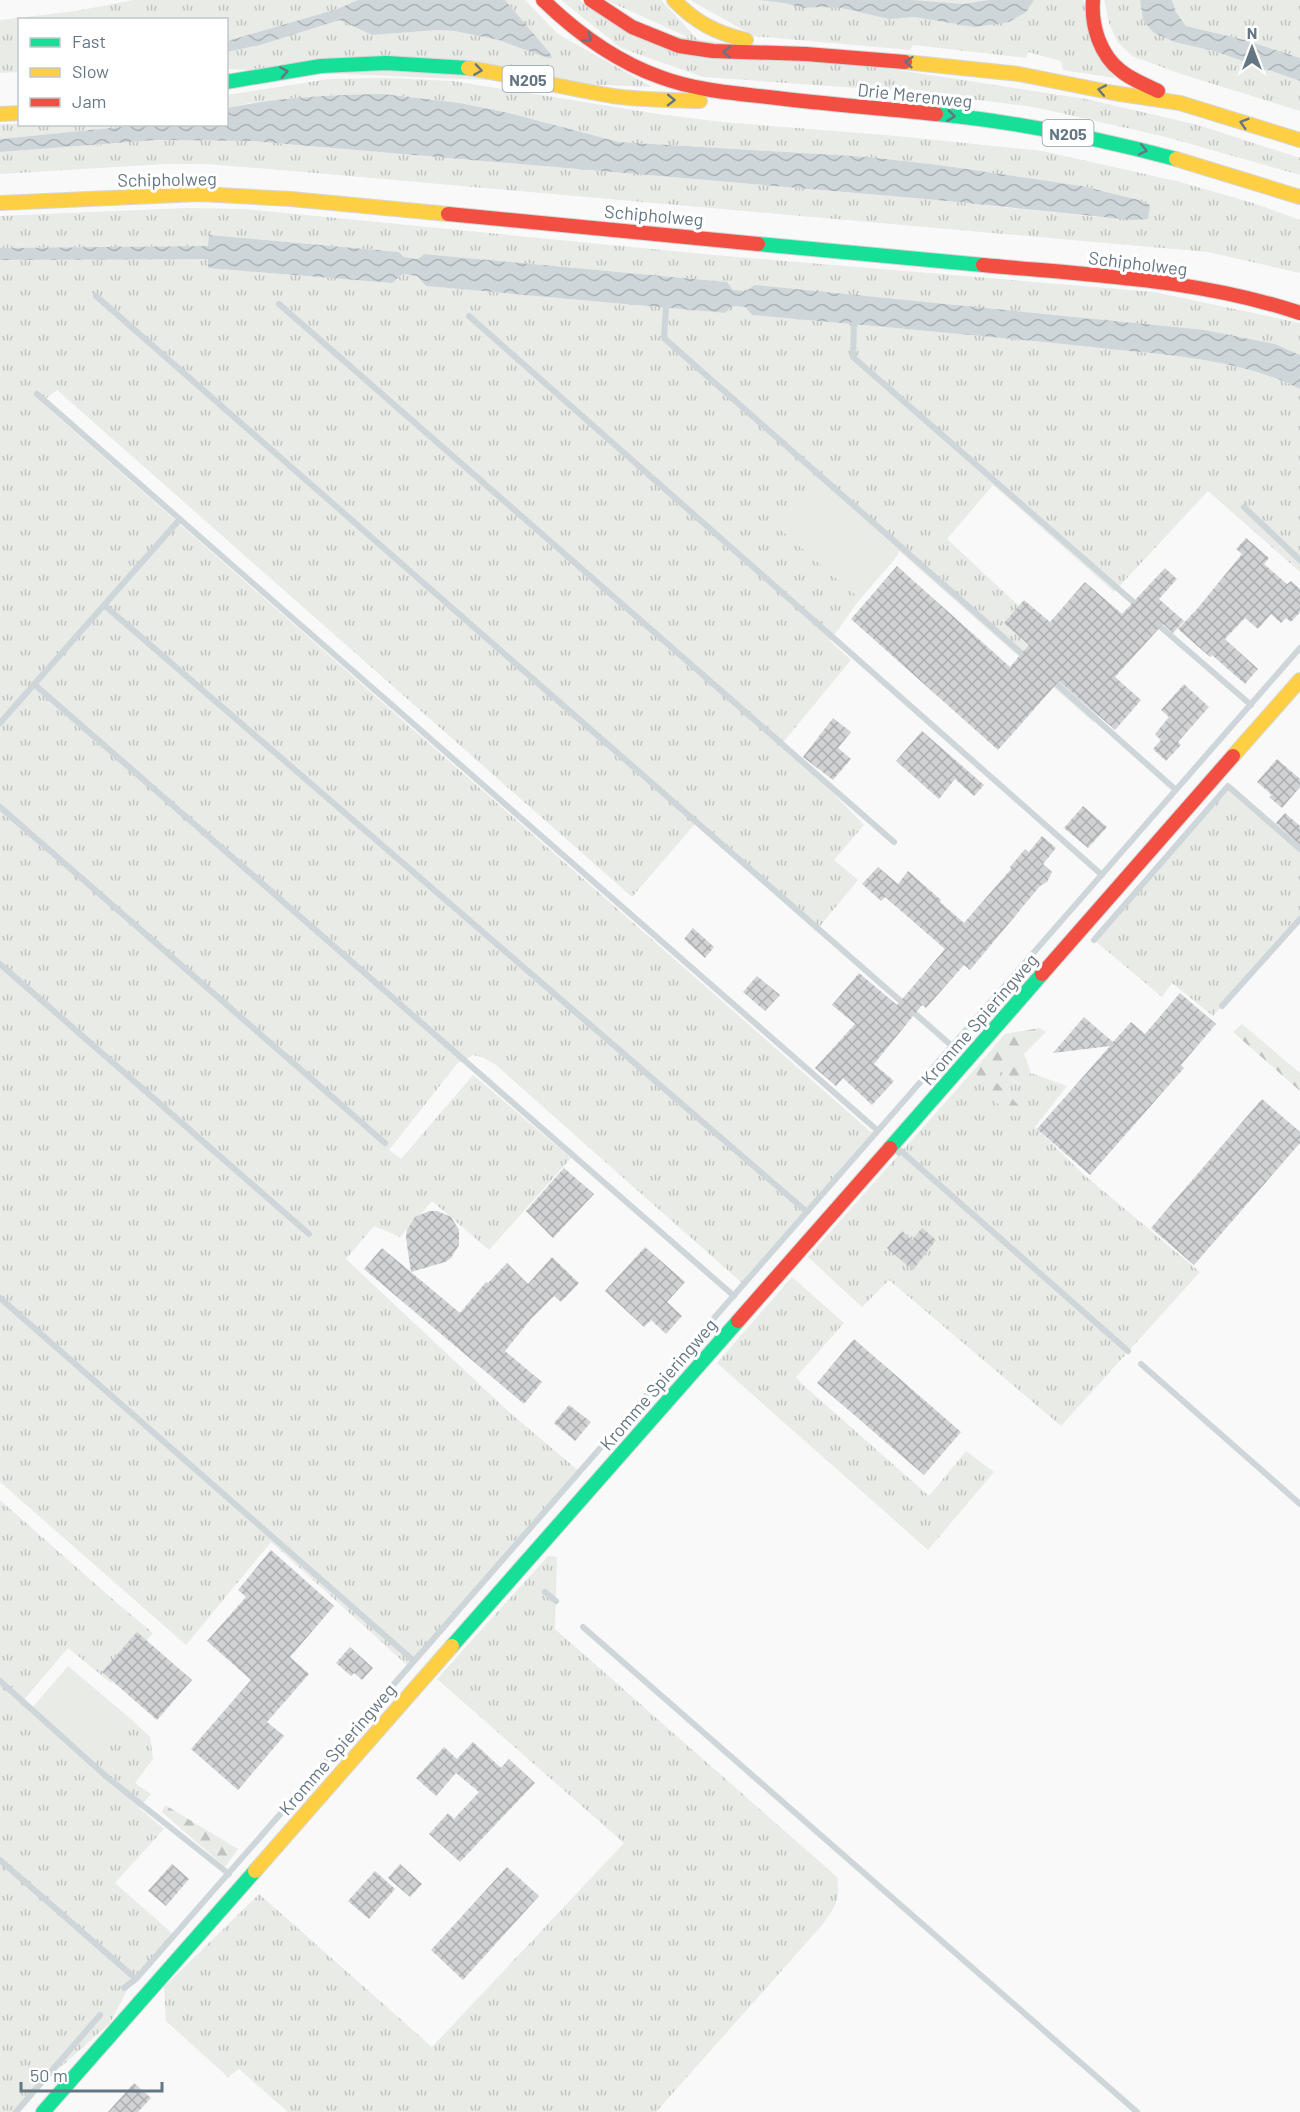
<svg xmlns="http://www.w3.org/2000/svg" width="1300" height="2112" viewBox="0 0 1300 2112" font-family="Barlow,sans-serif">
  <style>
    .grass { fill: url(#grass-tufts) }
    .forest { fill: url(#forest-firs) }
    .pitch { fill: #e8ebe6 }
    .water { fill: url(#water-waves) }
    .lines { fill: none; stroke-linecap: round; stroke-linejoin: round }
    .stream { stroke: #ced6d9; stroke-width: 6 }
    .building { fill: url(#building-cross-hatch) }
    .fast-casing { stroke: #d5d6d7; stroke-width: 16 }
    .slow-casing { stroke: #d5d6d7; stroke-width: 16 }
    .jam-casing { stroke: #d5d6d7; stroke-width: 16 }
    .fast { stroke: #16e098; stroke-width: 14 }
    .slow { stroke: #ffcf43; stroke-width: 14 }
    .jam { stroke: #f24e42; stroke-width: 14 }
    .oneway { stroke: #657683 }
    .labels { text-anchor: middle; dominant-baseline: central; stroke-width: 6; stroke-linejoin: round; paint-order: stroke }
    .shield { fill: #fff; stroke: #939fa8; stroke-width: 1.5 }
    .shield-label { font-size: 16px; font-weight: bold; fill: #657683 }
    .street-label { font-size: 18px; fill: #657683; stroke: #fff }
  </style>
  <defs>
    <pattern id="grass-tufts" width="24" height="20" patternUnits="userSpaceOnUse" patternTransform="scale(1.5)"><rect width="24" height="20" fill="#e8ebe6"/><path d="M3 7l-1-3M5 7V3M7 7l1-3M15 17l-1-3M17 17v-4M19 17l1-3" fill="none" stroke="#c0c3c0"/></pattern>
    <pattern id="forest-firs" width="22" height="20" patternUnits="userSpaceOnUse" patternTransform="scale(1.5)"><rect width="22" height="20" fill="#e8ebe6"/><path d="M5 1l3.5 6h-7zM16 11l3.5 6h-7z" fill="#c0c3c0"/></pattern>
    <pattern id="water-waves" width="16" height="10" patternUnits="userSpaceOnUse" patternTransform="scale(1.5)"><rect width="16" height="10" fill="#ced6d9"/><path d="M0 5q4-4 8 0t8 0" fill="none" stroke="#abb2b5"/></pattern>
    <pattern id="building-cross-hatch" width="8" height="8" patternUnits="userSpaceOnUse" patternTransform="scale(1.5)"><rect width="8" height="8" fill="#d0d2d3"/><path d="M0 0l8 8M0 8l8-8" fill="none" stroke="#acafb1"/></pattern>
  </defs>
  <rect width="100%" height="100%" fill="#f9f9f9"/>
  <path class="grass" d="M134 0H358L337 9 227 41 226 20H20L19 72 0 73V20L76 11Z
    M505 0H525L558 34 652 87 227 69V52L260 45 340 20 372 35 438 30 454 31 499 40 547 58 550 53Z
    M561 0H579L617 27 1086 99 1198 125 1300 158V175L1166 137 1034 107 914 92 703 77 621 48Z
    M606 0H661L701 43Z
    M690 0H1083L1115 78 1063 70 1061 61 1028 52 1026 58 913 45 910 50 754 36Z
    M1104 0H1140L1143 20 1178 43 1214 51 1300 81V111L1181 74 1132 56 1117 41 1109 23Z
    M1172 0H1300V58L1245 40 1186 26 1176 12Z
    M389 78 453 81 658 114 722 122 897 136 1043 151 1180 182 1253 203 1300 220V273L1208 252 270 169 206 164H166L0 174V152L156 140 252 141 926 199 1096 217 1150 205 1139 200 1082 186 939 165 868 157 619 142 509 113 460 103 383 94 319 96 249 103 227 108V95L329 79Z
    M0 124H20L140 125 0 139Z
    M186 208 243 209 714 255 1154 292 1300 323V355L1275 344 733 290 727 282 424 254 418 259 404 257 399 252 209 235V246L0 248V216Z
    M166 258 208 259 209 268 392 283 403 274 417 276 426 286 725 313 732 306 745 307 752 315C865 325 979 335 1092 347 1161 355 1236 357 1300 389V572L1208 491 1114 592 993 485 947 539 1117 697 1093 722 899 551 897 556 860 599 830 641 851 660 780 746 831 791 864 825 834 860 858 880 816 931 695 824 632 897 57 390 41 402 872 1133 742 1283 496 1065 482 1057 473 1055 457 1064 389 1150 401 1159 473 1075 571 1158 489 1250 432 1201 400 1237 374 1226 346 1259 509 1412 579 1471 408 1666 271 1542 186 1645 0 1482V260Z
    M1228 786 1300 849V919L1213 1016 1172 983 1162 997 1094 940Z
    M974 1070 1021 1109 994 1080 1001 1071 1018 1084 1031 1073 1067 1086 1035 1127 1082 1173 1200 1272 1061 1426 889 1280 862 1307 808 1257Z
    M792 1277 844 1323 796 1377 802 1384 929 1496 966 1451 994 1472 928 1550 717 1363Z
    M0 1500 117 1603 153 1633 111 1683 68 1648 21 1703 96 1762 132 1720 150 1737 153 1759 135 1783 151 1794 139 1808 164 1829 115 1883 173 1934 131 1983 110 2023 43 2083 18 2112H0Z
    M548 1556 557 1557 555 1629 837 1877C841 1900 835 1906 823 1924L656 2112H288L239 2069 228 2077 166 2021 164 1987 259 1894 432 2047 624 1843 437 1679Z"/>
  <path class="forest" d="M1242 1024 1300 1073V1091L1233 1032Z
    M1040 1028 1046 1032 1024 1054 1031 1073 1019 1084 1001 1071 994 1080 1022 1109 1018 1118 991 1099 974 1070 1005 1034Z
    M165 1805 238 1849 225 1867 162 1812Z"/>
  <path class="pitch" d="M811 483 897 556 860 599 775 525Z
    M68 1666 132 1720 96 1762 32 1708Z"/>
  <path class="water" d="M358 0H505L550 53 552 58H547L499 40 454 31 438 30 372 35 340 20 260 45 227 52V41L337 9Z
    M759 0H911L963 4 990 0H1034L1026 12 1009 22 975 27 915 17 889 19 842 8 820 7 803 8 785 3Z
    M1140 0H1172L1176 12 1186 26 1245 40 1300 58V81L1214 51 1178 43 1154 33 1143 20Z
    M383 94 460 103 509 113 619 142 868 157 939 165 1082 186 1139 200 1150 205 1148 219 1133 220 926 199 252 141 156 140 0 152V139L140 125 226 124 227 108C278 97 331 95 383 94Z
    M209 235 399 252 404 257 418 259 424 254 727 282 733 290 746 291 755 285 1204 330 1275 344 1300 355V389C1236 357 1161 355 1091 347 978 335 865 325 752 315L745 307 732 306 725 313 426 286 417 276 403 274 392 283 208 268V259L0 260V248L208 246Z"/>
  <g class="lines">
    <path class="stream" d="M96 296 952 1046
      M279 304 894 842
      M666 307 664 338 1028 659
      M469 316 1102 875
      M854 324 853 357 1139 607
      M37 394 877 1130
      M1244 507 1300 560
      M104 605 807 1212
      M1155 622 1251 705
      M1051 679 1176 790
      M34 684 734 1296
      M0 723 180 519
      M0 807 385 1143
      M1094 940 1228 786 1300 849
      M0 964 309 1234
      M1222 1006 1300 919
      M899 1153 901 1151 1128 1351
      M0 1298 414 1661
      M1141 1364 1300 1504
      M545 1592 556 1601
      M583 1627 1137 2112
      M0 1681 108 1778 229 1874
      M0 1860 136 1979
      M124 1988 136 1979 1300 648
      M16 2112 100 2015"/>
  </g>
  <path class="building" d="M1246 538 1269 558 1264 564 1287 584 1291 581 1300 589V612L1291 622 1286 618 1281 623 1271 614 1258 629 1245 618 1225 639 1258 669 1245 684 1212 655 1210 657 1178 629 1197 609 1242 554 1236 549Z
    M897 566 1010 667 1029 645 1004 623 1024 600 1050 622 1085 582 1122 614 1165 568 1177 579 1159 599 1184 621 1173 633 1163 624 1115 677 1141 700 1115 730 1059 681 998 750 851 619Z
    M1184 684 1209 707 1178 742 1181 745 1166 761 1153 749 1161 740 1155 734 1169 717 1161 710Z
    M833 718 851 732 838 748 851 759 833 780 803 757Z
    M922 731 984 785 974 796 955 779 939 799 896 761Z
    M1277 759 1300 779V787L1282 808 1269 797 1272 795 1257 782Z
    M1083 806 1107 827 1088 848 1064 828Z
    M1285 813 1300 826V845L1276 823Z
    M1042 836 1056 848 1043 864 1052 872 1047 882 1040 886 970 970 964 965 926 1008 922 1005 874 1064 894 1081 872 1105 843 1078 836 1086 815 1068 855 1024 832 1005 859 973 897 1005 945 949 885 897 881 901 862 884 878 867 898 884 908 871 941 900 940 902 964 923 1011 869 1010 867 1025 849 1029 852Z
    M693 928 714 947 705 958 684 939Z
    M757 976 780 995 765 1011 743 992Z
    M1180 993 1216 1024 1181 1065 1184 1068 1090 1175 1037 1129 1110 1046 1053 1053 1084 1017 1113 1042 1131 1022 1145 1034Z
    M1262 1099 1300 1132V1143L1194 1265 1151 1228Z
    M564 1168 594 1194 553 1238 526 1211Z
    M429 1211H437L451 1217 459 1230V1245L451 1258 445 1262 411 1272 406 1238 407 1230 415 1217Z
    M922 1228 936 1240 913 1270 887 1248 902 1231 912 1240Z
    M645 1247 685 1282 667 1302 682 1316 666 1334 651 1320 644 1327 605 1291Z
    M382 1248 460 1313 486 1282 488 1283 507 1263 528 1284 552 1257 579 1283 561 1302 554 1296 531 1319 505 1351 542 1382 524 1404 364 1269Z
    M854 1339 961 1432 924 1475 817 1383Z
    M569 1405 591 1422 575 1441 554 1423Z
    M271 1550 334 1606 290 1657 309 1674 267 1722 284 1736 238 1790 191 1749 251 1680 207 1641 246 1597 238 1590Z
    M137 1632 192 1680 157 1720 102 1672Z
    M350 1647 373 1668 362 1680 354 1673 351 1676 336 1663Z
    M473 1742 501 1768 509 1759 535 1783 460 1862 429 1834 448 1813 454 1819 479 1792 456 1773 436 1796 416 1778 444 1747 457 1759Z
    M172 1864 189 1879 166 1906 148 1891Z
    M400 1864 422 1884 410 1897 388 1878Z
    M507 1867 539 1896 463 1980 431 1950Z
    M375 1871 395 1889 369 1919 348 1901Z
    M134 2083 151 2098 138 2112H108Z"/>
  <g class="lines">
    <defs>
      <path id="fast" d="M226 82 321 66 386 63 468 68
        M936 114C1018 122 1097 138 1176 159
        M758 244 983 265
        M890 1148 1042 974
        M452 1646 738 1321
        M43 2112 255 1871"/>
      <path id="slow" d="M674 0C695 22 716 33 746 40
        M905 62 1019 74 1114 93 1180 103 1300 140
        M468 68C517 76 564 88 613 96 641 100 671 100 700 101
        M0 114 20 113
        M1176 159 1300 197
        M0 203 199 194 291 199 448 214
        M1233 756 1300 680
        M255 1871 452 1646"/>
      <path id="jam" d="M543 0C577 33 615 61 660 77 695 90 732 93 768 97 824 104 880 108 936 114
        M591 0 632 27 679 46 713 51 806 54 905 62
        M1093 0C1091 26 1100 55 1121 71 1132 80 1146 85 1158 91
        M448 214 758 244
        M983 265C1089 275 1199 279 1300 313
        M1042 974 1233 756
        M738 1321 890 1148"/>
    </defs>
    <use href="#fast" class="fast-casing"/>
    <use href="#slow" class="slow-casing"/>
    <use href="#jam" class="jam-casing"/>
    <use href="#fast" class="fast"/>
    <use href="#slow" class="slow"/>
    <use href="#jam" class="jam"/>
  </g>
  <defs><path id="oneway-chevron" d="M-2-3.5L2.5 0L-2 3.5" fill="none" stroke-width="1.6" stroke-linecap="round" stroke-linejoin="round" transform="scale(1.5)"/></defs>
  <g class="oneway">
    <use href="#oneway-chevron" transform="translate(588 38) rotate(36)"/>
    <use href="#oneway-chevron" transform="translate(727 52) rotate(-178)"/>
    <use href="#oneway-chevron" transform="translate(909 62) rotate(-175)"/>
    <use href="#oneway-chevron" transform="translate(478 70) rotate(8)"/>
    <use href="#oneway-chevron" transform="translate(284 72) rotate(-9)"/>
    <use href="#oneway-chevron" transform="translate(1102 90) rotate(-169)"/>
    <use href="#oneway-chevron" transform="translate(671 100) rotate(1)"/>
    <use href="#oneway-chevron" transform="translate(951 116) rotate(7)"/>
    <use href="#oneway-chevron" transform="translate(1244 123) rotate(-163)"/>
    <use href="#oneway-chevron" transform="translate(1143 150) rotate(12)"/>
  </g>
  <g class="labels">
    <g class="shield">
      <rect x="502.5" y="66" width="51" height="26" rx="4.5"/>
      <rect x="1042.5" y="120" width="51" height="26" rx="4.5"/>
    </g>
    <g class="shield-label">
      <text x="528" y="79">N205</text>
      <text x="1068" y="133">N205</text>
    </g>
    <g class="street-label">
      <text transform="translate(915 95) rotate(6)">Drie Merenweg</text>
      <text transform="translate(167 179) rotate(-1)">Schipholweg</text>
      <text transform="translate(654 215) rotate(5)">Schipholweg</text>
      <text transform="translate(1138 263) rotate(7)">Schipholweg</text>
      <text transform="translate(979 1019) rotate(-49)">Kromme Spieringweg</text>
      <text transform="translate(658 1384) rotate(-49)">Kromme Spieringweg</text>
      <text transform="translate(337 1749) rotate(-49)">Kromme Spieringweg</text>
    </g>
  </g>
  <rect x="18" y="18" width="210" height="108" fill="#ffffff" stroke="#c1c8cd" stroke-width="1.5"/>
  <rect x="30" y="38" width="30" height="9" fill="#16e098" stroke="#c1c8cd" stroke-width="1.5"/>
  <text x="72" y="48" font-size="18" fill="#657683">Fast</text>
  <rect x="30" y="68" width="30" height="9" fill="#ffcf43" stroke="#c1c8cd" stroke-width="1.5"/>
  <text x="72" y="78" font-size="18" fill="#657683">Slow</text>
  <rect x="30" y="98" width="30" height="9" fill="#f24e42" stroke="#c1c8cd" stroke-width="1.5"/>
  <text x="72" y="108" font-size="18" fill="#657683">Jam</text>
  <g transform="translate(1252 48)" stroke="#ffffff" stroke-width="4.5" paint-order="stroke">
  <path d="M0-4.5L10 22L0 15L-10 22Z" fill="#657683"/>
  <text y="-9" font-size="16" font-weight="bold" text-anchor="middle" fill="#657683">N</text>
  </g>
  <path d="M21 2082v9h141v-9" fill="none" stroke="#657683" stroke-width="3"/>
  <text x="30" y="2082" font-size="18" fill="#657683" stroke="#ffffff" stroke-width="4.5" paint-order="stroke">50 m</text>
</svg>
